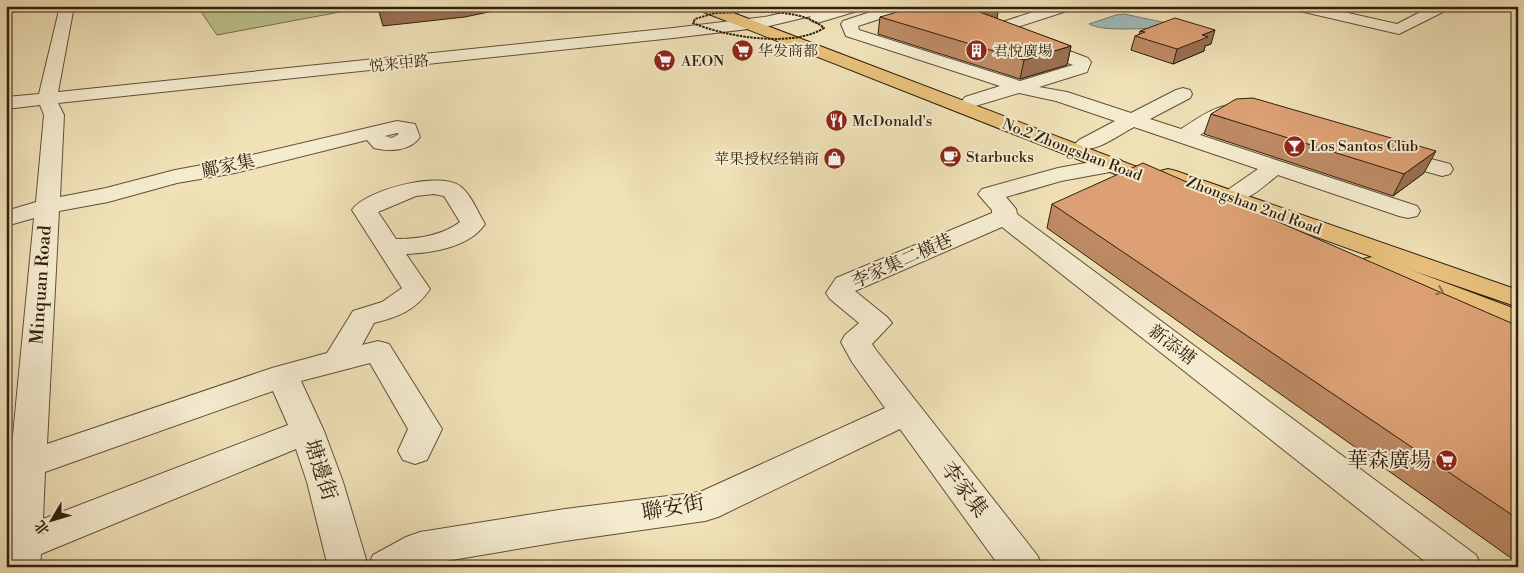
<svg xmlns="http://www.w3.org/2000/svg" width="1524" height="573" viewBox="0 0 1524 573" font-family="'Libre Bodoni','Noto Serif SC',serif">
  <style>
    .green { fill: #bbc28d; stroke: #76704e }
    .water { fill: #9fbbb9; stroke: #737d75 }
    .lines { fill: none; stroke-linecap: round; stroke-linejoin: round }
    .minor-casing { stroke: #615038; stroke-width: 2 }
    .major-casing { stroke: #311f0e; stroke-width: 2 }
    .minor { fill: #f5ecd0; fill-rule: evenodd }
    .major { fill: #e8c07c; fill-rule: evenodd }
    .path-bridge { stroke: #311f0e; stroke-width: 2; stroke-dasharray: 2.5 1; stroke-linecap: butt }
    .wall { fill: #bd8a64; stroke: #311f0e }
    .shaded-wall { fill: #9a7051; stroke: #311f0e }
    .building { fill: #dca074; stroke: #311f0e }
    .oneway { stroke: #8c7045 }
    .labels { text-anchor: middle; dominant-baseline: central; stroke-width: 4; stroke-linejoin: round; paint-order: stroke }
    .far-poi-label { font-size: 15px; fill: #311f0e; stroke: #f5ecd0; text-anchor: start }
    .far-street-label { font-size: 15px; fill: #311f0e; stroke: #f5ecd0 }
    .street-label { font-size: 18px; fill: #311f0e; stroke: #f5ecd0 }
    .near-poi-label { font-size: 21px; fill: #311f0e; stroke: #f5ecd0; text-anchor: end }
    .near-street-label { font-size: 21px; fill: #311f0e; stroke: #f5ecd0 }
  </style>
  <rect width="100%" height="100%" fill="#f0e1b7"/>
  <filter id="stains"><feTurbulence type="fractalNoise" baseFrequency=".004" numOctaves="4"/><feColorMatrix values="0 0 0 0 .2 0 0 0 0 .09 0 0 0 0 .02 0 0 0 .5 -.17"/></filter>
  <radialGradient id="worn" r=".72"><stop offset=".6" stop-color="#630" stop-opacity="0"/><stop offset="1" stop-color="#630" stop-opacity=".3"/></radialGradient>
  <path class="green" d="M197 6H372L217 35Z"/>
  <path class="water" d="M1124 14 1167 23 1161 28C1143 28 1103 32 1089 24L1116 15Z"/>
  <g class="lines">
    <defs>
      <path id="minor" d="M6 6H29L27 9 6 13Z
        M60 6H74L58 92 673 28 765 17 813 6H866L864 9 817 23 812 21 809 18 811 16 765 27 673 38 58 103 64 115 60 197 106 188 175 170 235 159 397 121 415 124 420 137C411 151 389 152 374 148L367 140 235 173 177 183 108 202 59 211 47 444 272 368 327 353 353 311 382 302 402 288 352 210C366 190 438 171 460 186 471 194 478 213 485 224 470 247 432 253 406 254L430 289C416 310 398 317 374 323L362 345 378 341 389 344 442 429 427 460 415 464 403 460 398 451 408 429 370 363 301 381 324 431 343 482 368 566 373 555 406 537 420 532 565 509 700 492 885 408 852 362 841 342 845 335 859 323 830 299 826 293 836 278 992 213V210L978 194 982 189 1058 168 1113 158 1121 160 1124 165 1121 170 1061 181 1006 197 1016 209 1017 214 1476 555 1482 567H1432L1002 227 855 291 887 317 892 323 872 344 876 350 1037 555 1043 567H1000L900 429 718 517 705 521 565 541 428 564 423 567H328L307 482 296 449 41 554 40 567H6L8 485 6 486V458L11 456 34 218 6 226V211L36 202 44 115 40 105 6 109V97L39 94ZM397 133 399 134 392 138 385 136ZM434 194 444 196 460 222C441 236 418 239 396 239L378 212 416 196ZM273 391 288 425 43 519 45 472Z
        M889 6H912L910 9 858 26 859 30 1020 81 1073 65 994 34 992 31 999 23 1052 6H1075L1073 9 1011 29 1088 58 1091 62 1087 72 1039 87 1067 92 1131 113 1176 90 1183 88 1190 90 1192 94 1190 98 1150 119 1181 129C1203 115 1223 99 1251 106L1254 110 1251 114 1228 117 1200 135 1417 206 1420 211 1417 216 1408 218 1399 216 1278 175C1263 186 1248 204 1229 199L1225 194 1229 189 1258 169 1134 127C1118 135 1097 153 1079 148L1075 144 1079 140 1115 121 1056 101 1019 93 972 107 965 105 962 101 965 97 1000 86 846 36 841 24 843 21Z
        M1289 6H1317L1397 24 1432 6H1451L1449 9 1399 34 1291 9Z
        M1393 149 1450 164 1453 169 1450 174 1442 176 1385 160 1382 155 1385 150Z"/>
      <path id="major" d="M694 6H715L1158 175 1160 171 1168 169 1176 171 1518 290V307L1411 270 1518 310V329L1363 271 1359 265 1363 259 1372 257 1378 259 1172 185 1169 189 1161 191 1153 189 696 9Z"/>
    </defs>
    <use href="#minor" class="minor-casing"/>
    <use href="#major" class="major-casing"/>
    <use href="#minor" class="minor"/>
    <use href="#major" class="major"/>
    <path class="path-bridge" d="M743 12C769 12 803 10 824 28 793 48 726 37 693 23L695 19 715 13Z"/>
  </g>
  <path class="wall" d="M880 17 997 19 1071 46 1067 65 1020 79 878 34Z
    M1140 31 1211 44 1205 46 1204 51 1173 64 1131 50 1135 36 1139 35Z
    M1211 114 1424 173 1393 196 1204 134Z
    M1052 204 1518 326V563L1047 228Z"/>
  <path class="shaded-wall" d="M436 6H517L465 17 383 26 379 12Z
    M990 6H999L997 19 977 11Z
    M1215 30 1211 44 1205 46 1204 51 1173 64 1177 49 1202 35Z
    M1071 46 1067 65 1020 79 1024 60Z
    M1436 151 1424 173 1393 196 1404 174Z"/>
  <path class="building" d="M378 6H436L379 12Z
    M918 6H990L977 11 1071 46 1024 60 880 17Z
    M1175 18 1215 30 1202 35 1208 37 1177 49 1135 36 1145 32 1140 31Z
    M1253 98 1436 151 1404 174 1211 114 1236 99Z
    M1143 163 1518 326V519L1052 204Z"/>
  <defs><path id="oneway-chevron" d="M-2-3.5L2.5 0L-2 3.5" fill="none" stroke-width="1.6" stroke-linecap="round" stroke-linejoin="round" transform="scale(1.25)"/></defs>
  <use class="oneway" href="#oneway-chevron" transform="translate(1440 291) rotate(21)"/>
  <defs>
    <symbol id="supermarket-disc" viewBox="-11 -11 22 22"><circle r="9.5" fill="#8f2418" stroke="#f5ecd0"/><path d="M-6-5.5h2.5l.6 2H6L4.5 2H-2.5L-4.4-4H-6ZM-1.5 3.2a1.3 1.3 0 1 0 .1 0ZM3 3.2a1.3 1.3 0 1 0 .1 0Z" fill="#fff"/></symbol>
    <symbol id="building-disc" viewBox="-11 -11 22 22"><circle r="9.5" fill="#8f2418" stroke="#f5ecd0"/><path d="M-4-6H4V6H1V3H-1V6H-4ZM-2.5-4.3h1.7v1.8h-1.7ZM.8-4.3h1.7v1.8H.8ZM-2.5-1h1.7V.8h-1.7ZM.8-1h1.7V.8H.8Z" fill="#fff"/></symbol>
    <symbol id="restaurant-disc" viewBox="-11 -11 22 22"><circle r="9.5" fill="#8f2418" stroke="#f5ecd0"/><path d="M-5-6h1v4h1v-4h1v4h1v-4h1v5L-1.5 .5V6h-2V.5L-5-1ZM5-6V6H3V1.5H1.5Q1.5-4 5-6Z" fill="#fff"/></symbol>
    <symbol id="bar-disc" viewBox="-11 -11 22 22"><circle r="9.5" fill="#8f2418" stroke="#f5ecd0"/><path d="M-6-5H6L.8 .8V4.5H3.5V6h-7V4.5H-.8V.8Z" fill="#fff"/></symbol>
    <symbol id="cafe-disc" viewBox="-11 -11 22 22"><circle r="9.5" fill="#8f2418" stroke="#f5ecd0"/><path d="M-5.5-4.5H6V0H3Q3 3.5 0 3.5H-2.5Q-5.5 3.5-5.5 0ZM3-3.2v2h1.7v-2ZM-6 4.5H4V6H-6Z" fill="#fff"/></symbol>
    <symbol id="shop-disc" viewBox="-11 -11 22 22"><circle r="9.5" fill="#8f2418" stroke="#f5ecd0"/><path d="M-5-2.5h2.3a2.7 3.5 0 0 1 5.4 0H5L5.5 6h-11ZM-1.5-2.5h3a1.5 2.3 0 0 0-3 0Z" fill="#fff"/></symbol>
  </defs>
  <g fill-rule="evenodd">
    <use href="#supermarket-disc" x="730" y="38" width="25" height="25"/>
    <use href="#building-disc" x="964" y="38" width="25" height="25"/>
    <use href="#supermarket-disc" x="652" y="48" width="25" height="25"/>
    <use href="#restaurant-disc" x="824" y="108" width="25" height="25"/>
    <use href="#bar-disc" x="1282" y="134" width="25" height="25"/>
    <use href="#cafe-disc" x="938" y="144" width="25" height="25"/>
    <use href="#shop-disc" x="822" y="146" width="25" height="25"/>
    <use href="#supermarket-disc" x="1434" y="448" width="25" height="25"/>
  </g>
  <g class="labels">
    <g class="far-poi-label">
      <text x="758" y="51">华发商都</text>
      <text x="993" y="51">君悅廣場</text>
      <text x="681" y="61">AEON</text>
      <text x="852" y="121">McDonald's</text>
      <text x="1310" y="146">Los Santos Club</text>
      <text x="966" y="157">Starbucks</text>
      <text x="819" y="159" text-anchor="end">苹果授权经销商</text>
    </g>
    <g class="far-street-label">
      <text transform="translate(399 64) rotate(-6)">悦来中路</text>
      <text transform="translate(1072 150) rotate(21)">No.2 Zhongshan Road</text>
      <text transform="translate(1254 206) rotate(20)">Zhongshan 2nd Road</text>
    </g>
    <g class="street-label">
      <text transform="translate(228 166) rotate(-12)">鄺家集</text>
      <text transform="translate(902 261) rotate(-24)">李家集二橫巷</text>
      <text transform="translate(41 285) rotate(-86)">Minquan Road</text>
      <text transform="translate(1172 345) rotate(37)">新添塘</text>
    </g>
    <g class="near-poi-label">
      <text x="1431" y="461">華森廣場</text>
    </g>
    <g class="near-street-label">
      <text transform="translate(320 470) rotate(72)">塘邊街</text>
      <text transform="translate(964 490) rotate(53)">李家集</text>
      <text transform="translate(673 508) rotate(-10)">聯安街</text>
    </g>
  </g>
  <rect width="1524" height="573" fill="none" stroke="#f0e1b7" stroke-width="25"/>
  <rect x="8" y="8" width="1509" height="558" fill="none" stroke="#311f0e" stroke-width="2.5"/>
  <rect x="12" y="12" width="1499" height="548" fill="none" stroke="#311f0e"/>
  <g transform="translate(52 520) rotate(232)" stroke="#f5ecd0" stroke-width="4" paint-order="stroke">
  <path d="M0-4L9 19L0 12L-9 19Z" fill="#311f0e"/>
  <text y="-8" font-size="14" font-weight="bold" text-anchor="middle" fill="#311f0e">北</text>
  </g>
  <rect width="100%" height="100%" filter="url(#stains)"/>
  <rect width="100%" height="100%" fill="url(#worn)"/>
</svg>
